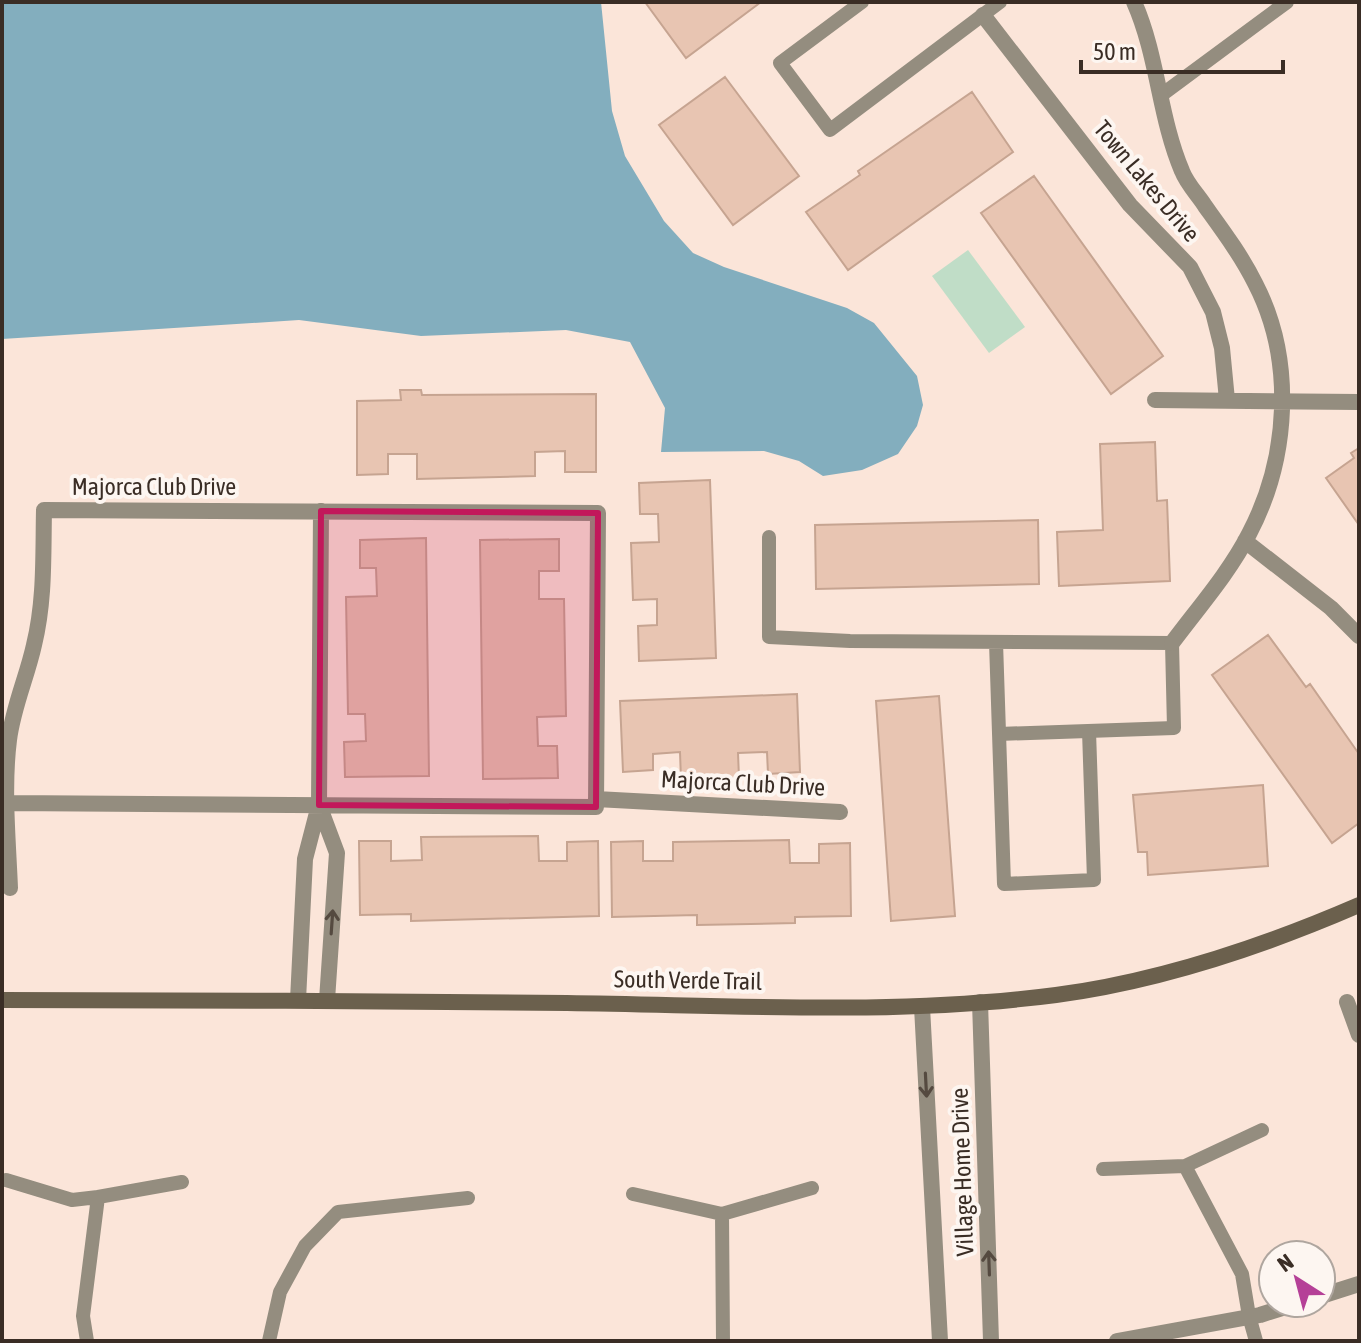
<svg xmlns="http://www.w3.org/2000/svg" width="1361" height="1343" viewBox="0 0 1361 1343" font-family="'Asap Condensed',sans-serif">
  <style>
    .green { fill: #c0ddc7 }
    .water { fill: #83aebe }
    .building { fill: #e8c5b2; stroke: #c6a491; stroke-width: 2 }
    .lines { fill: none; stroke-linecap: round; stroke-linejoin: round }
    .lane { stroke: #948d7f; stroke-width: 14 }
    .street { stroke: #948d7f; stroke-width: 16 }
    .secondary { stroke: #6b604d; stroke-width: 16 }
    .oneway { stroke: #554a40 }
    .marked { fill: #c2185b; fill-opacity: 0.2; stroke: #c2185b; stroke-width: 6; stroke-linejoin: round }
    .labels { text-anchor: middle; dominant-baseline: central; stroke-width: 8; stroke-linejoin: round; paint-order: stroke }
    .street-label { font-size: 24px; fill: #3a2d25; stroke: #fdf6f1 }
  </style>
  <rect width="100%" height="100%" fill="#fbe5d9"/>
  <path class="green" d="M968 250 1025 327 989 353 932 276Z"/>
  <path class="water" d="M2 2H601L612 111 625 156 664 221 693 253 724 267 847 308 874 323 917 376 923 405 917 426 898 454 862 470 823 476 799 461 764 451 661 452 665 408 630 342 566 330 421 336 299 320 2 339Z"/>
  <path class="building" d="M645 2H761L686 58Z
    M725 77 799 176 733 225 659 125Z
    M972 92 1013 152 848 270 806 212 860 175 858 171Z
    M1034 176 1163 356 1111 394 981 213Z
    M400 390H421L422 395 596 394V472H565V451L535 452V476L417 479V454H388V474L357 475V401L401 400Z
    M1155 442 1157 501 1167 500 1170 581 1059 586 1057 532 1103 530 1100 444Z
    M1359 448V525L1326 478 1354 458 1351 453Z
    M710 480 716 658 639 661 638 626 657 625V599L633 600 631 543 659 542 658 514H640L639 483Z
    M1038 520 1039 584 816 589 815 525Z
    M426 538 429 776 345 777 344 742 366 741 365 714H348L346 597 377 596 376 568H360V540Z
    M559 539V571H539V599H564L566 716 537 717 538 746H557L558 778 483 779 480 540Z
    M1268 635 1306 687 1310 684 1359 754V823L1332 843 1212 675Z
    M797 694 800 772 768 774 767 752 738 753 739 778 681 780 680 752 653 754V770L623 772 620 701Z
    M939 696 955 916 891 921 876 701Z
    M1263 785 1268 866 1148 875 1147 852H1138L1133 795Z
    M538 836 539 861H567V842L598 841 599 916 411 921V914L360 915 359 841H391V861L422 860 421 837Z
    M789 840 790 863H819V844L850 843 851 916 795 917V923L697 925V915L612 917 611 842 643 841V861H673V842Z"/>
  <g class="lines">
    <path class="lane" d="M862 2 780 63 830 130 1000 2
      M1160 96 1287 2
      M769 537V637L850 641 1172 643 1174 728 999 734
      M996 642 1004 884 1094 880 1089 731
      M1103 1169 1185 1166
      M6 1180 72 1200 98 1197 83 1316 87 1341
      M633 1194 722 1214
      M98 1197 182 1182
      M269 1341 280 1292 305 1246 338 1212 468 1198
      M723 1341 722 1214 812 1188
      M1256 1341 1249 1316 1242 1274 1185 1166 1262 1130"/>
    <path class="street" d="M1134 2C1158 56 1159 117 1182 171 1187 184 1198 195 1205 206 1223 231 1241 255 1255 283 1295 360 1289 458 1249 534 1229 573 1198 608 1172 643
      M983 15 1130 205 1190 267 1213 312 1222 348 1227 400
      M1155 400 1359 402
      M1245 541 1331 608 1359 636
      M596 799 840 812
      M7 803 596 807 598 513 44 510C43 556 45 600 34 645 27 677 13 707 9 740 3 788 8 839 10 888
      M319 805 337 853 327 1000
      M298 1000 305 859 319 805 321 511
      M980 1002 991 1341
      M1347 1002 1359 1035
      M922 1007 940 1341
      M1321 1296 1359 1284
      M1117 1341 1260 1315 1298 1303"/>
    <path class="secondary" d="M2 1000C190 1000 379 1001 567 1003 730 1005 895 1016 1056 995 1161 981 1262 947 1359 905"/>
  </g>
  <defs><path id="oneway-shaft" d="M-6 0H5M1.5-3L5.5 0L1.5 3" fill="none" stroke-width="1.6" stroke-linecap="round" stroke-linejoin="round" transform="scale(2)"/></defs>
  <g class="oneway">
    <use href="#oneway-shaft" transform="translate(332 922) rotate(-86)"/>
    <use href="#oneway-shaft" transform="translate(926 1085) rotate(87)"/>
    <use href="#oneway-shaft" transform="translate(989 1263) rotate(-92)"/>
  </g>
  <path class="marked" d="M321 511 598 513 596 807 319 805Z"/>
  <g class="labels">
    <g class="street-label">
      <text transform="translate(1147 181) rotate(50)">Town Lakes Drive</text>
      <text x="154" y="486">Majorca Club Drive</text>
      <text transform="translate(743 783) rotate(3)">Majorca Club Drive</text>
      <text transform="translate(688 980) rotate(1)">South Verde Trail</text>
      <text transform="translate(962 1172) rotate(-92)">Village Home Drive</text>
    </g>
  </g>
  <rect width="1361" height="1343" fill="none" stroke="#3a2d25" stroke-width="8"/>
  <g transform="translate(1297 1279) rotate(324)"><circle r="38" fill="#fdf6f1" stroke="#afa69f" stroke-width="2"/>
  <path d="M0-6L14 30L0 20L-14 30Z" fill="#b54097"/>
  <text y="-12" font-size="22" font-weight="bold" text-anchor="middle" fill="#3a2d25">N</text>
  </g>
  <path d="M1081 60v12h202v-12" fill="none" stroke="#3a2d25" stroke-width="4"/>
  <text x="1093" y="60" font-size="24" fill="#3a2d25" stroke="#fdf6f1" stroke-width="6" paint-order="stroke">50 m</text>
</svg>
